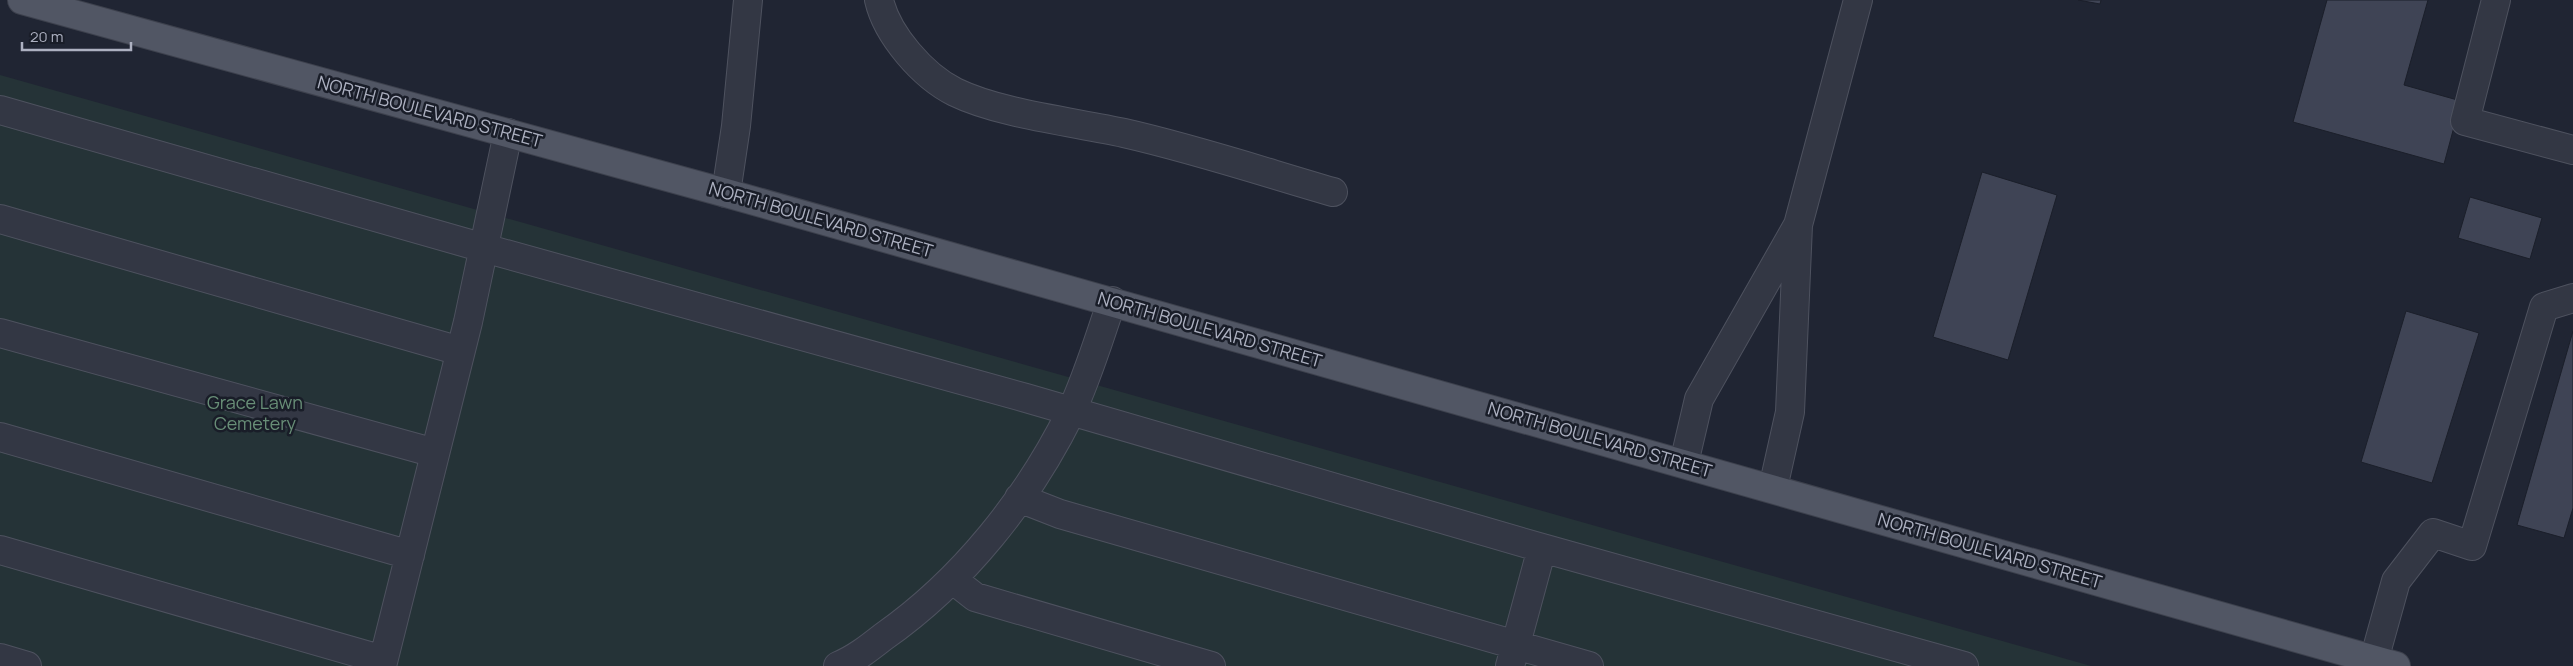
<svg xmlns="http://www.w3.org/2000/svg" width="2573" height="666" viewBox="0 0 2573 666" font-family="Manrope,sans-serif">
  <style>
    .green { fill: #253337 }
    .building { fill: #3f4455; stroke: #1b1f2a }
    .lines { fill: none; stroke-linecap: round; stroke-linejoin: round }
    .minor-casing { stroke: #4e525f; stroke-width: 30 }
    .major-casing { stroke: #3d414d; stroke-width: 30 }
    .minor { stroke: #333744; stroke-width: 28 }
    .major { stroke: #515664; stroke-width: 28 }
    .labels { text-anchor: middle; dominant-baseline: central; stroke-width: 5; stroke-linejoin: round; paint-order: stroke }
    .street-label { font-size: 18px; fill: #adb1c1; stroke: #191d28 }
    .park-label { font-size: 18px; fill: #688e77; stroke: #191d28 }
  </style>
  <rect width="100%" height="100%" fill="#202533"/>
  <path class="green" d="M0 75 2091 666H0Z"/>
  <path class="building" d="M2078 0H2101L2100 4Z
    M2327 0H2428L2404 85 2461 101 2444 164 2293 122Z
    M1982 172 2057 195 2008 360 1933 337Z
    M2470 197 2542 218 2530 259 2458 238Z
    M2406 311 2479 333 2432 483 2361 462Z
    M2573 331V508L2564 538 2517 525Z"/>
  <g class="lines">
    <defs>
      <path id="minor" d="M879 0C887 35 923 76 955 92 1000 114 1074 122 1124 133 1195 149 1264 172 1333 192
        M2496 0 2465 121 2573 150
        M0 110 484 248 1026 398 1542 548 1964 666
        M726 193 736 126 748 0
        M0 219 460 351
        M1798 225 1858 0
        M0 333 435 453
        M0 437 410 555
        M1684 463 1699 399 1798 225 1790 412 1773 488
        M1019 498 1060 514 1589 666
        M0 550 383 660
        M952 579 975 597 1211 666
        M0 658 27 666
        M2374 660 2396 581 2433 533 2472 546 2544 307 2573 298
        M382 666 468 322 508 133
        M838 666C855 659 869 648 883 637 963 581 1028 499 1071 412 1088 376 1099 338 1112 301
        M1510 666 1542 548"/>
      <path id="major" d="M22 0 726 193 2396 666"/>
    </defs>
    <use href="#minor" class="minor-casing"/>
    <use href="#major" class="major-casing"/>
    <use href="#minor" class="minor"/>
    <use href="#major" class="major"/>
  </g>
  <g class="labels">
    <g class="street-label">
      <text transform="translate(430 111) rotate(15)">NORTH BOULEVARD STREET</text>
      <text transform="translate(821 219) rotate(16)">NORTH BOULEVARD STREET</text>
      <text transform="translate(1210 329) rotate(16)">NORTH BOULEVARD STREET</text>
      <text transform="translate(1600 439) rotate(16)">NORTH BOULEVARD STREET</text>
      <text transform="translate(1990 550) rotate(16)">NORTH BOULEVARD STREET</text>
    </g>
    <g class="park-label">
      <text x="255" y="402">Grace Lawn<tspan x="255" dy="21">Cemetery</tspan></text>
    </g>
  </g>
  <path d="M22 42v8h109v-8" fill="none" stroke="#adb1c1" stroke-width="2.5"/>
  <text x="30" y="42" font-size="15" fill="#adb1c1" stroke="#191d28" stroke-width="4" paint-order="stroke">20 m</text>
</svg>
